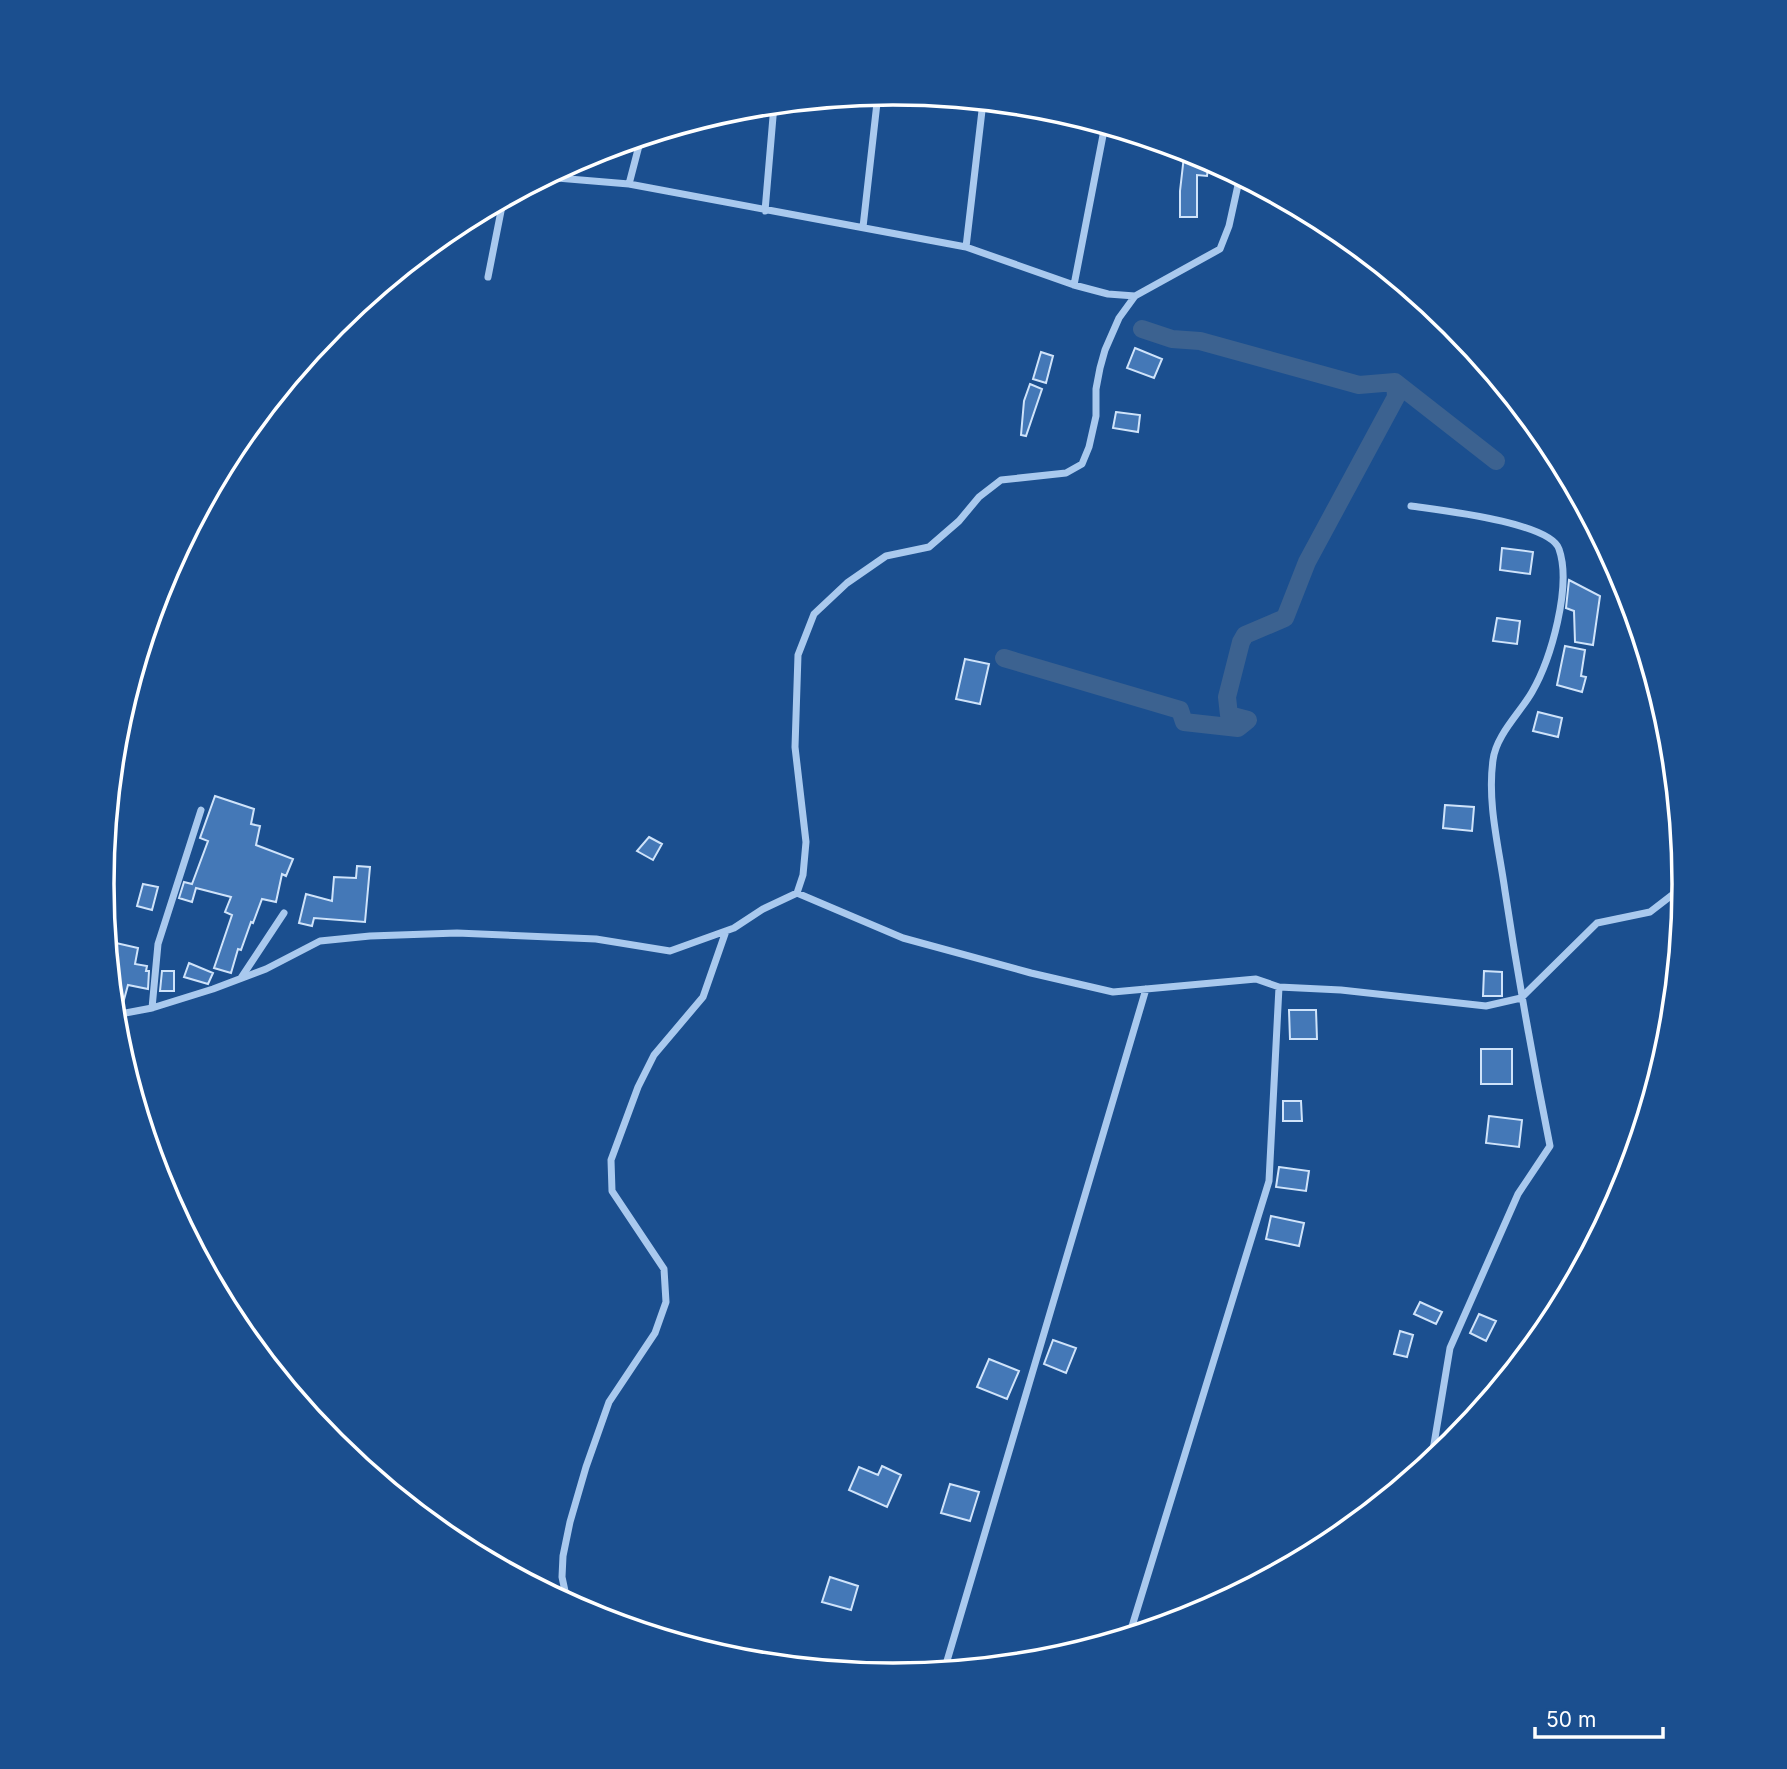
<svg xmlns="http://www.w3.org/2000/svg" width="1787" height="1769" viewBox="0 0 1787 1769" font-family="Inter,sans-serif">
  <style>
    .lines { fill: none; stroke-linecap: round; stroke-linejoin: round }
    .canal { stroke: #3c6290; stroke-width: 18 }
    .building { fill: #4478b7; stroke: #cfe3fa; stroke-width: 2 }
    .minor { stroke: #a9c9ee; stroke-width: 7 }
    .rim { fill: none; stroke: #fff; stroke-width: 3.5 }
  </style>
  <rect width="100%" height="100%" fill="#1b4f8f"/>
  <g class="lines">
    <path class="canal" d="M1142 329 1172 339 1200 341 1359 385 1395 382 1496 461
      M1004 658 1180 710 1184 722 1238 728 1248 720 1229 715 1227 697 1241 642 1245 635 1285 618 1307 562 1396 397 1395 382"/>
  </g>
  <path class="building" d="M1184 156 1209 160 1207 176 1197 175V217H1180V191Z
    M1135 348 1162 359 1154 378 1127 368Z
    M1041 352 1053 356 1046 383 1033 379Z
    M1030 384 1042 389 1026 436 1021 435 1024 401Z
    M1116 412 1140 415 1138 432 1113 428Z
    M1502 548 1533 552 1530 574 1500 570Z
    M1569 580 1600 596 1593 645 1575 642 1574 611 1566 608Z
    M1497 618 1520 621 1517 644 1493 641Z
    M1565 646 1585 650 1581 676 1586 677 1582 692 1557 685Z
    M965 659 989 664 980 704 956 699Z
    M1538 712 1562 718 1558 737 1533 731Z
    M215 796 254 809 251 824 260 826 256 845 293 859 286 876 282 874 276 902 262 899 253 923 251 922 241 950 238 949 231 973 214 968 232 915 225 912 231 897 196 888 192 902 179 898 184 882 192 884 208 841 200 838Z
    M1445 805 1474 807 1472 831 1443 828Z
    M649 837 662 844 653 860 637 851Z
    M357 866 370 867 365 922 314 918 312 926 299 923 306 894 332 901 334 877 356 878Z
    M143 884 158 887 152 910 137 906Z
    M116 943 138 948 135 964 147 966 146 971H149L148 989 128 985 122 1007 114 1009 108 944 116 945Z
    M189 963 213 973 208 984 184 977Z
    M162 971H174V991H160Z
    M1484 971 1502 972V996H1483Z
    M1289 1010H1316L1317 1039H1290Z
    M1481 1049H1512V1084H1481Z
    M1283 1101H1301L1302 1121H1283Z
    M1489 1116 1522 1120 1519 1147 1486 1143Z
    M1279 1167 1309 1171 1306 1191 1276 1187Z
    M1271 1216 1304 1223 1299 1246 1266 1239Z
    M1420 1302 1442 1312 1436 1324 1414 1314Z
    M1479 1314 1496 1321 1486 1341 1470 1333Z
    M1400 1331 1413 1335 1407 1357 1394 1354Z
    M1053 1340 1076 1348 1066 1373 1044 1364Z
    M989 1359 1019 1371 1007 1399 977 1387Z
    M882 1466 901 1475 887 1507 849 1490 859 1467 878 1475Z
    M950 1484 979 1492 970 1521 941 1513Z
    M830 1577 858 1586 851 1610 822 1602Z"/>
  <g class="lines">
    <path class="minor" d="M545 177 629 184 966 247 1074 285 1108 294 1135 296
      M629 184 641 138
      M765 211 774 105
      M863 227 878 94
      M966 247 983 102
      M488 277 502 206 507 198
      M1074 285 1105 125
      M1411 506C1438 510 1550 522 1559 549 1572 586 1551 659 1532 692 1520 713 1496 735 1493 760 1487 803 1499 848 1505 891 1518 977 1533 1061 1550 1146L1518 1194 1450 1348 1431 1462
      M797 893 803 875 806 842 795 747 798 655 814 614 847 583 886 556 929 547 959 521 979 497 1001 480 1066 473 1082 464 1089 447 1096 416V389L1100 368 1105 350 1119 318 1135 296 1220 249 1229 226 1240 176
      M241 978 284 913
      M152 1008 158 944 201 810
      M115 1015 152 1008 213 989 266 969 320 941 370 936 457 933 596 939 670 951 734 928 763 909 797 893 903 938 1031 973 1113 992 1256 979 1279 987 1341 990 1486 1006 1521 998 1597 923 1650 912 1685 885
      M579 1610 565 1591 562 1577 563 1556 570 1522 586 1467 609 1402 655 1333 666 1302 664 1269 612 1191 611 1160 638 1087 654 1055 703 997 726 931
      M1129 1636 1269 1181 1279 987
      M944 1671 1146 989"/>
  </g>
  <path d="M0 0H1787V1769H0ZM114 884a779 779 0 1 1 1558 0a779 779 0 1 1-1558 0Z" fill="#1b4f8f" fill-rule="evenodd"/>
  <path class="rim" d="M114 884a779 779 0 1 1 1558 0a779 779 0 1 1-1558 0Z"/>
  <path d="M1535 1727v10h128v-10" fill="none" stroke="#ffffff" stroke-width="3.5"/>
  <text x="1546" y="1727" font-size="21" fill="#ffffff" stroke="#1b4f8f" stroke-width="5" paint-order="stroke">50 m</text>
</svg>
